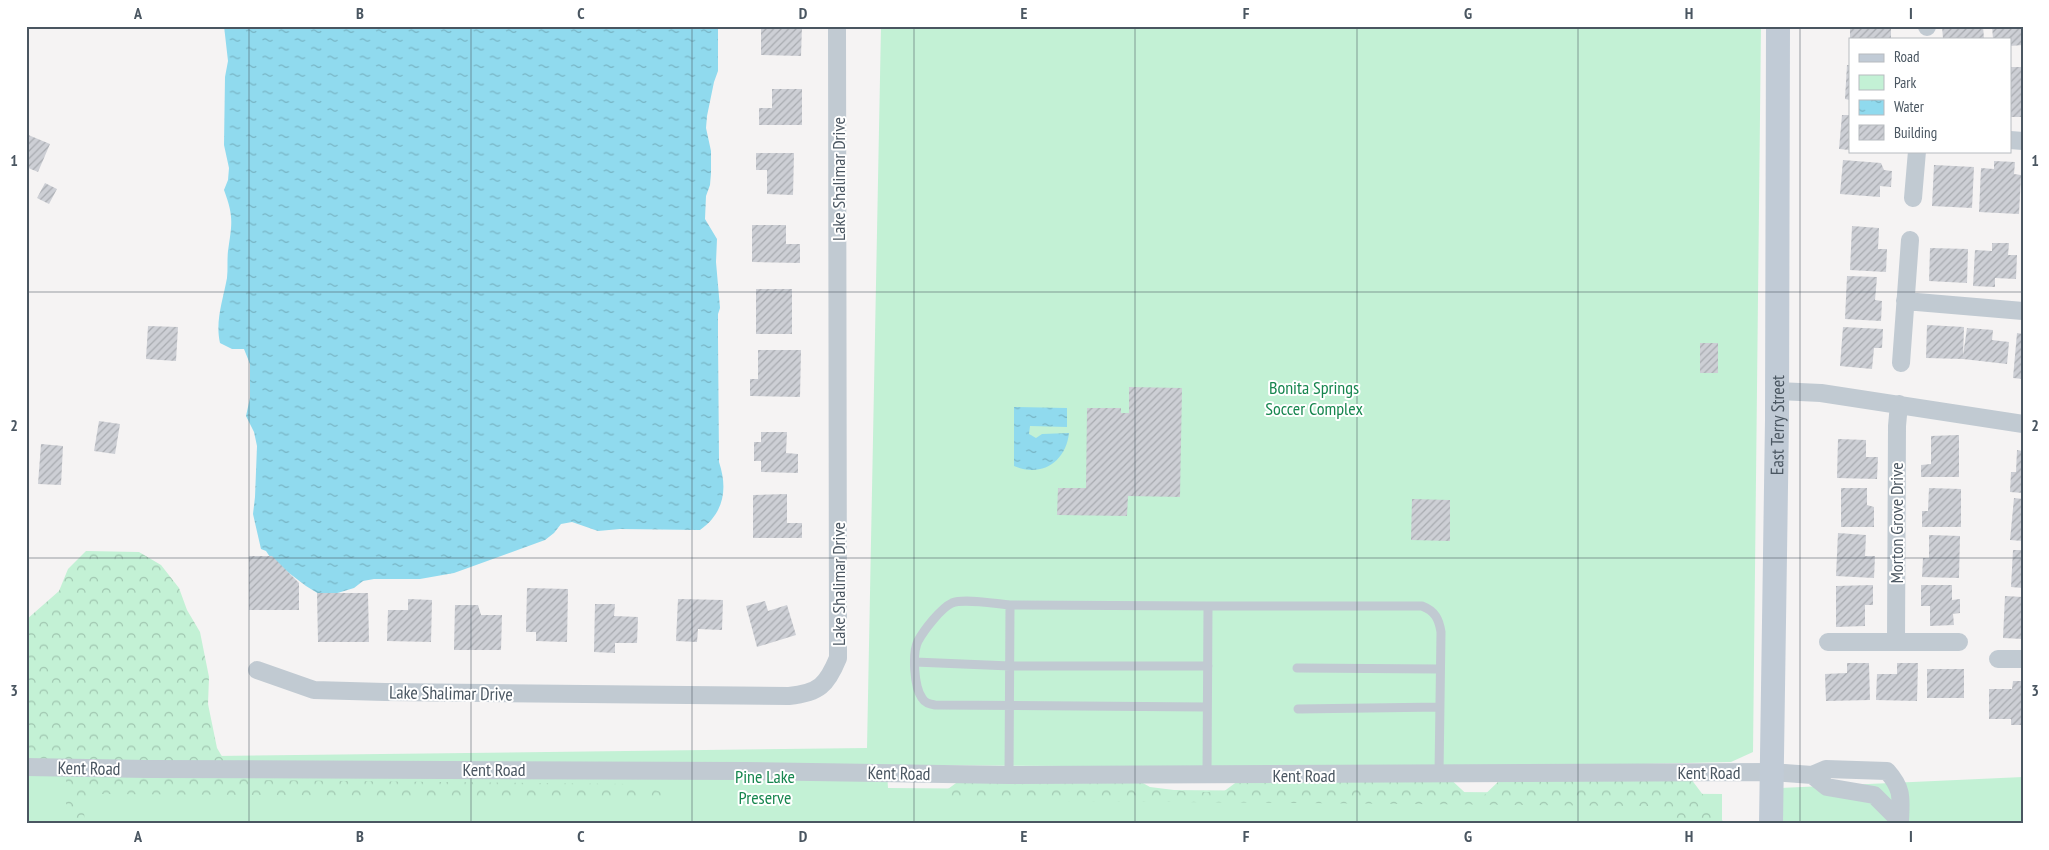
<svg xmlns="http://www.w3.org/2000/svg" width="2049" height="850" viewBox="0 0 2049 850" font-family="'PT Sans Narrow',sans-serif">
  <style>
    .green { fill: #c3f1d5 }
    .forest { fill: url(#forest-crowns) }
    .water { fill: url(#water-ripples) }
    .building { fill: url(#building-hatch) }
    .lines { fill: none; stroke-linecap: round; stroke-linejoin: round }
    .lane { stroke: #c1cad2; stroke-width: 9 }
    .street { stroke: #c1cad2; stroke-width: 18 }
    .secondary { stroke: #c1cbd6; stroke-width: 24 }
    .grid { fill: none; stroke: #4a5661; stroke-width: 1; stroke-opacity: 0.55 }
    .labels { text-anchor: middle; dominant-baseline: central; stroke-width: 4; stroke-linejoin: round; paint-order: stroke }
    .street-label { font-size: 18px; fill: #4a5661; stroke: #fff }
    .park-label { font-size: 18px; fill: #17864f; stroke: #fff }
    .neatline { fill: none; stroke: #4a5661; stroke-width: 2 }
    .grid-label { font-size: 16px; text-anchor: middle; font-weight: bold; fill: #4a5661 }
  </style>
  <defs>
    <pattern id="forest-crowns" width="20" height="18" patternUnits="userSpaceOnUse" patternTransform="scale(1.25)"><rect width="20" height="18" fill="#c3f1d5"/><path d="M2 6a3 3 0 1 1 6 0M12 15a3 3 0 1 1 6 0" fill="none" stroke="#a0c6b0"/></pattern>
    <pattern id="water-ripples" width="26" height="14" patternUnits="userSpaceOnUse" patternTransform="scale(1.25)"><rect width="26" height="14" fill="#90daee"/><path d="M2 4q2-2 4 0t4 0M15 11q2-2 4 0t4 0" fill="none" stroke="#78b4c4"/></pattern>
    <pattern id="building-hatch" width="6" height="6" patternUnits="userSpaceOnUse" patternTransform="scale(1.25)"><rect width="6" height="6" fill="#cdcfd5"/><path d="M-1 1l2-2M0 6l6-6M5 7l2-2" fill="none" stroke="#a8abb0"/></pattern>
  </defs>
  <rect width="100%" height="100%" fill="#f5f3f3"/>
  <path class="green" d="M881 26H1761L1753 752 1731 762 1465 768 868 765 887 772 888 788 1722 794V824H26V775L59 758 867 748Z
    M2023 777V824H1779L1780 788Z"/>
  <path class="forest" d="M86 551 139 552 161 565 179 588 187 610 200 632 209 677 208 704 217 748 230 770 252 780 630 784 652 789 679 798 92 794 85 797 84 824H66V775L26 768V620L59 591 68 569Z
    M971 772 1125 773 1150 787 1190 792H1223L1242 778 1445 774 1476 803 1500 780 1691 779 1725 824H1677L1649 806 933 800Z"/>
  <path class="water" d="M224 26H718V71L714 82 707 116 706 128 711 151V173L710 185 706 196 705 219 717 239 716 262 720 308 718 314V337L719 462C728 489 724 513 700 530L620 529 598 531 572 522 561 524 554 533 545 540 454 573 420 579H374L363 581 354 588 331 595 319 594 306 586 272 560 266 551 261 549 253 514 255 497 257 446 254 432 246 416 250 398V364L244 349H232L220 343C215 321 223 300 227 278 228 269 227 260 228 251 232 223 234 217 224 190L228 180 229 168 224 145 225 77 228 61Z
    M1014 407 1067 408V427L1030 426 1029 434 1036 438 1042 434 1069 433C1066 462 1041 478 1014 466Z"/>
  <path class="building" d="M761 26H802L801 56 761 55Z
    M1850 26H1891V39H1850Z
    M1942 26H1983L1984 39H1943Z
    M1992 26H2023V45L2010 46V39H1993Z
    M1847 65H1850V100L1845 99Z
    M2010 67H2023V117H2010Z
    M772 89H802V125H759V108H772Z
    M1842 115H1850V150L1839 149Z
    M26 134 50 144 38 172 26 167Z
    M756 153H794L793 195 767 194V170H756Z
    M1843 160 1881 163 1884 170 1892 171 1891 187 1880 186V197L1840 194Z
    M1994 161 2015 162 2014 174 2021 175 2019 214 1979 212 1981 168 1994 169Z
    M1934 165 1974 167 1972 208 1932 206Z
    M45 183 57 189 49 204 37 198Z
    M752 225H786V244H800V263L752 262Z
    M1852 226 1879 228 1878 249H1887L1886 272 1850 270Z
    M1992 243H2009L2008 255H2017L2016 279 1995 278V287L1973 286 1975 250 1992 251Z
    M1930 248 1968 249 1967 283 1929 281Z
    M1847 276 1877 277 1875 300 1882 301 1881 321 1845 319Z
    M756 289H792V334H756Z
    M1927 325 1964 327 1963 356 1967 328 1993 330 1992 340 2009 342 2007 364 1963 359 1926 358Z
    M148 326 178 327 176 361 146 359Z
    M1843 327 1883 329 1882 348H1874L1872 369 1840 366Z
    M2017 333 2023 334V379L2013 378Z
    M1700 343H1718V373H1700Z
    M758 350H801L800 397 750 396V379H758Z
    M1129 387 1182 388 1180 497 1128 496 1127 516 1057 515 1058 488H1086L1087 408H1121V413H1129Z
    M99 421 120 424 115 454 94 451Z
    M761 432H787L786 453 798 454V473L761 472V461H754V442H761Z
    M1959 435V477H1921V465L1931 464V436Z
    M1838 439 1866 440V457H1878L1877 479 1837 478Z
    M41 444 63 446 61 485 38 484Z
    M2017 450 2023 451V493L2010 492 2011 472H2016Z
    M1841 488H1867V505L1874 507V527H1841Z
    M1929 488 1961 489V527H1922V511H1928Z
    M787 494V523H802V538H753V495Z
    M2014 498 2023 499V541L2010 540Z
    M1412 499 1450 500V541L1411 540Z
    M1838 533 1866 535 1865 556H1875L1874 578 1836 576Z
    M1929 535 1960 536 1959 578 1922 577 1923 558H1929Z
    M2013 550H2023V588L2011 587Z
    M249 556H272L299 583V610H249Z
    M1873 585V605H1865V626L1836 627V586Z
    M1921 585H1952V600L1960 599V613L1953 614 1954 625 1930 626V606H1921Z
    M527 588 568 589 567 642 536 641V632H526Z
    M317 593H368L369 642H318Z
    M2005 596 2023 597V639L2003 638Z
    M408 599 432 600 431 642 387 641 388 610H408Z
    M678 599 723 600 722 630 698 629 697 642 676 641Z
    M765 601 768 611 787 605 796 635 757 647 746 606Z
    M595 604H615L614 616 638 617 637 643H615V653L594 652Z
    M455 605H478L481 615H502L501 650H454Z
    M1847 663H1869L1870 700 1826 701 1825 674 1847 673Z
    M1897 663H1918L1917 701 1876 700 1877 674H1897Z
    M1927 669H1964V698H1927Z
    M2013 681H2023V725H2011V719H1989V689H2012Z"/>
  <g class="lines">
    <path class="lane" d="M1010 605C996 604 964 598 952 603 941 608 924 630 918 641 912 653 914 687 922 698 925 703 929 704 935 705L1207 707
      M1208 606H1422C1435 611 1439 619 1441 632L1439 774
      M915 662 1010 666H1208
      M1297 668 1440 669
      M1298 709 1440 707
      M1009 775 1010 605 1208 606 1207 775"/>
    <path class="street" d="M1927 26V27
      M2010 140 2023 141
      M1913 198 1917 151
      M1905 301 2023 311
      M1901 363 1910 240
      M1777 391 1821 393 2023 424
      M1828 642H1959
      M1896 642 1897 426 1899 404
      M1998 659H2023
      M257 670 314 690 385 692 789 696C819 693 827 685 838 658L837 26
      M26 767 148 769 745 771 1009 775 1771 772 1812 775 1827 787 1874 795 1900 821V824
      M1812 775 1826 769 1887 771C1903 789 1901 798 1900 821"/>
    <path class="secondary" id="s1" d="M1771 824 1777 420 1778 26"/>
  </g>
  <path class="grid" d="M249 26V824M471 26V824M692 26V824M914 26V824M1135 26V824M1357 26V824M1578 26V824M1800 26V824M26 292H2023M26 558H2023"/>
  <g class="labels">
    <g class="street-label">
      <text transform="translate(838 179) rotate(-90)">Lake Shalimar Drive</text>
      <text stroke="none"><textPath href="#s1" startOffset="399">East Terry Street</textPath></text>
      <text transform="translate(1896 523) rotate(-90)">Morton Grove Drive</text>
      <text transform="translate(838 584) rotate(-90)">Lake Shalimar Drive</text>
      <text transform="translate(451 693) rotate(1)">Lake Shalimar Drive</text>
      <text transform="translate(89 768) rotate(1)">Kent Road</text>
      <text x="494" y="769">Kent Road</text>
      <text x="1709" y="772">Kent Road</text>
      <text transform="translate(899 773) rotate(1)">Kent Road</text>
      <text x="1304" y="775">Kent Road</text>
    </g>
    <g class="park-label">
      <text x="1314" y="387">Bonita Springs<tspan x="1314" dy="21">Soccer Complex</tspan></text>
      <text x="765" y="776">Pine Lake<tspan x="765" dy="21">Preserve</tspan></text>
    </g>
  </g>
  <rect width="2049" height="850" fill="none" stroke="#ffffff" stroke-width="55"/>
  <rect x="1849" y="38" width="162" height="115" fill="#ffffff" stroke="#b7bbc0"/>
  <rect x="1859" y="54" width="25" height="8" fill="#c1cbd6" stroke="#b7bbc0"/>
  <text x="1894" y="62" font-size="15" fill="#4a5661">Road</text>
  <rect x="1859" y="75" width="25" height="15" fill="#c3f1d5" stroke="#b7bbc0"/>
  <text x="1894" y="88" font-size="15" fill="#4a5661">Park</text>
  <rect x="1859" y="100" width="25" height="15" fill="url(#water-ripples)" stroke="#b7bbc0"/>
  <text x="1894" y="112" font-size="15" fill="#4a5661">Water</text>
  <rect x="1859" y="125" width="25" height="15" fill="url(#building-hatch)" stroke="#b7bbc0"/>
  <text x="1894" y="138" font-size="15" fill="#4a5661">Building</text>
  <rect x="28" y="28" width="1994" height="794" class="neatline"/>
  <g class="grid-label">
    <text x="138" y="19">A</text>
    <text x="360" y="19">B</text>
    <text x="581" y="19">C</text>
    <text x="803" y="19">D</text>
    <text x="1024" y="19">E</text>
    <text x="1246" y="19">F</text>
    <text x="1468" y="19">G</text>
    <text x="1689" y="19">H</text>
    <text x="1911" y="19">I</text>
    <text x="14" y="166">1</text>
    <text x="2035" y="166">1</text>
    <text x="14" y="431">2</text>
    <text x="2035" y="431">2</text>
    <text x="14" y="696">3</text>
    <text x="2035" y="696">3</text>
    <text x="138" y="842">A</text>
    <text x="360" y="842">B</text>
    <text x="581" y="842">C</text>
    <text x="803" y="842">D</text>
    <text x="1024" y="842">E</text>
    <text x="1246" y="842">F</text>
    <text x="1468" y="842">G</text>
    <text x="1689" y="842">H</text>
    <text x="1911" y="842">I</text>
  </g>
</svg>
